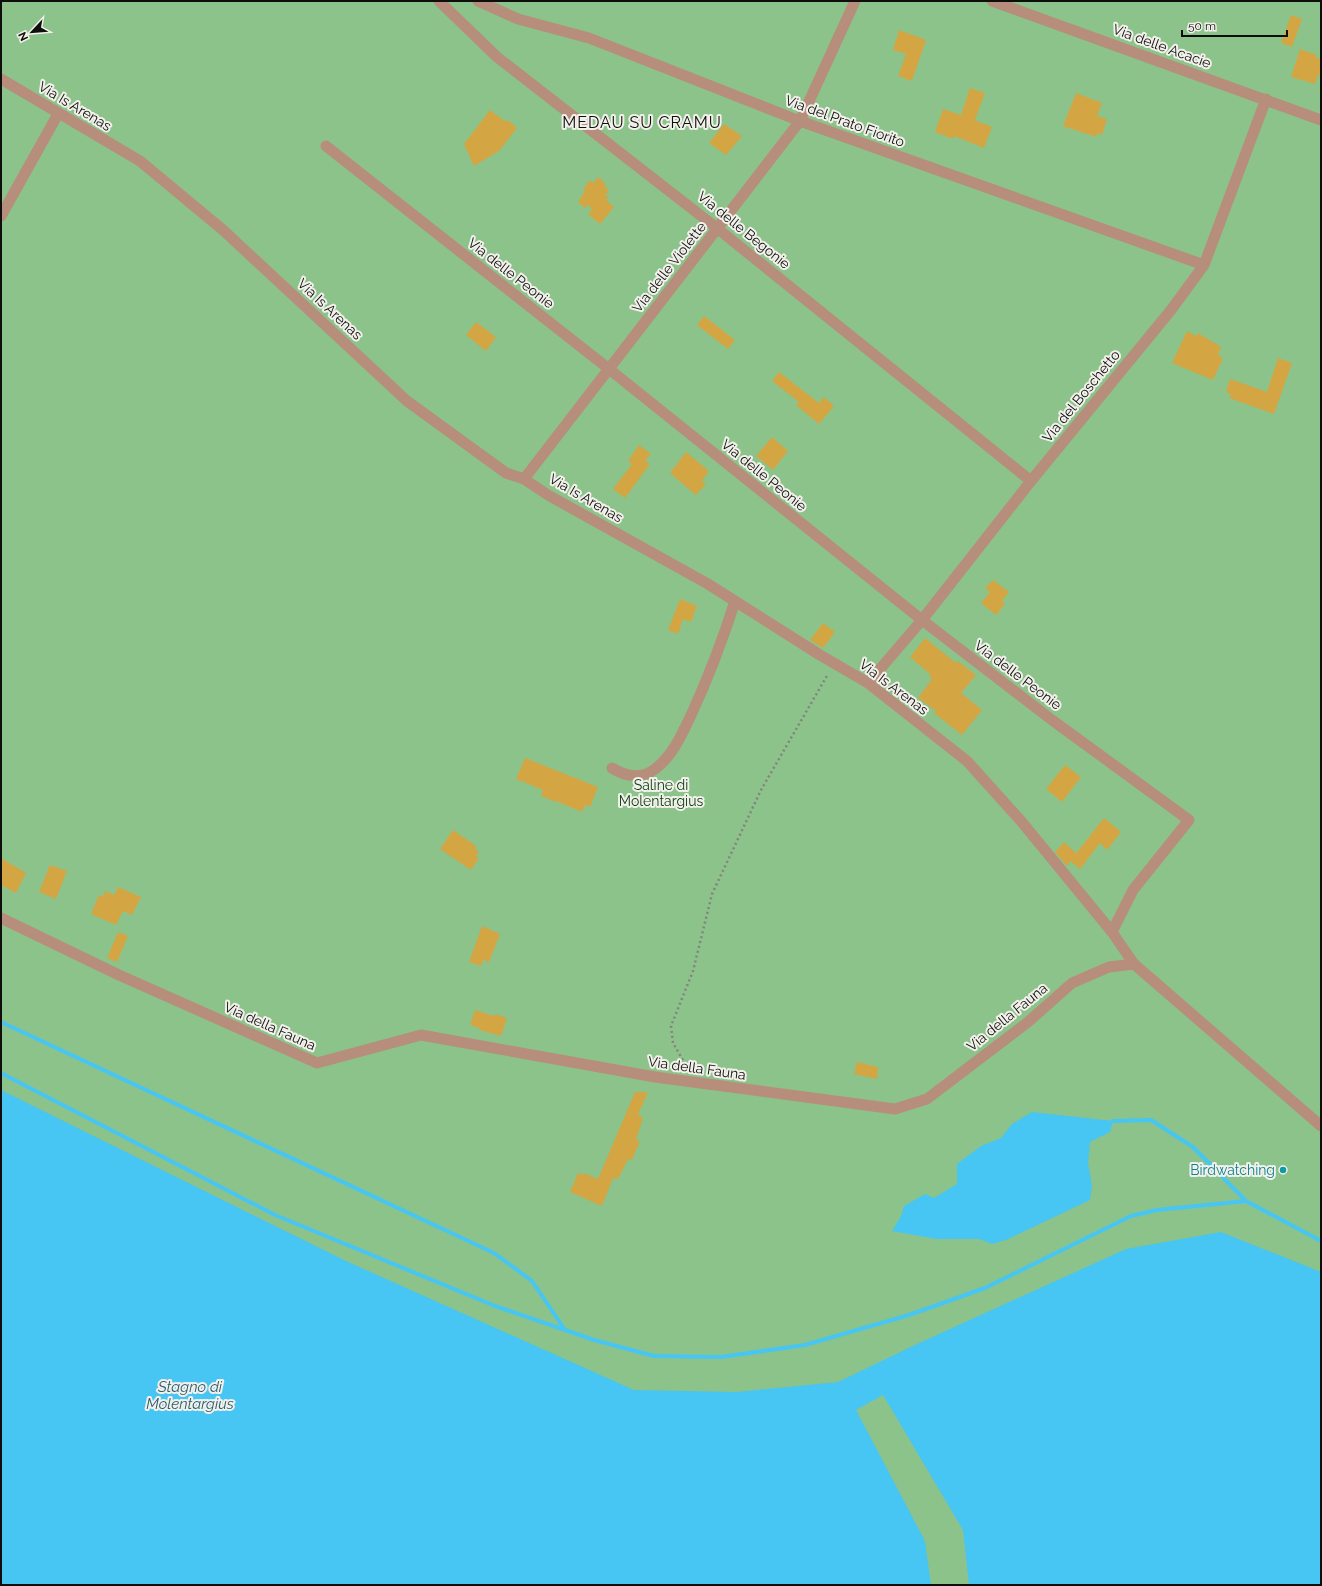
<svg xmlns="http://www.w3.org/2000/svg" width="1322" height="1586" viewBox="0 0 1322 1586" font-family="Raleway,sans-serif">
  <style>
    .green { fill: #8cc38a }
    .water { fill: #47c5f3 }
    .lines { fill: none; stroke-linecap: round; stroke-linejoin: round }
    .stream { stroke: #47c5f3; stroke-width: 4 }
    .building { fill: #d4a643 }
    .path { stroke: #84837f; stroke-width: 2.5; stroke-dasharray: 2 3; stroke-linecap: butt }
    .street { stroke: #b78e7c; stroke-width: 11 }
    .culture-dot { fill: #0f9aa8; stroke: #f2f0eb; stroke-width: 1.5 }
    .labels { text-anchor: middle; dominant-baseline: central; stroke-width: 4; stroke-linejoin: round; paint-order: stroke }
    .street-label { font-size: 14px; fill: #0e0e0c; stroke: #f2f0eb }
    .park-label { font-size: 14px; fill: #0b3e0e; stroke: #f2f0eb }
    .culture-label { font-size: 14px; fill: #0d838f; stroke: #f2f0eb; text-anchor: end }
    .water-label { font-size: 15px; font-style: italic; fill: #2a5c70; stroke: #f2f0eb }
    .quarter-label { font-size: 16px; letter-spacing: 1px; fill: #0e0e0c; stroke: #f2f0eb }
  </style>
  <rect width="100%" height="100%" fill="#e5e3de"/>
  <path class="green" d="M1 1H1321V1585H1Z"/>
  <path class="water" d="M1 1090 346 1261 634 1390 737 1392 838 1382 917 1344 1126 1249 1221 1232 1321 1272V1585H969L963 1530 883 1395 856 1410 925 1541 931 1585H1Z
    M1032 1112 1113 1121 1110 1132 1090 1142 1088 1163 1092 1186 1090 1200 1006 1240 992 1244 979 1239H936L892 1231 901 1216 904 1206 925 1194 934 1198 957 1184V1164L981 1146 1001 1138 1012 1124Z"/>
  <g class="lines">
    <path class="stream" d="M1 1022 494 1253 532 1281 565 1330
      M1 1073 275 1215 495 1306 594 1340 654 1356 721 1357 805 1345 909 1315 985 1288 1131 1216 1157 1210 1246 1201
      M1113 1121 1151 1120 1193 1147 1246 1201 1321 1241"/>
  </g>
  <path class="building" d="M1291 15 1302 19 1292 47 1281 43Z
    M899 30 926 40 912 81 898 76 906 54 893 50Z
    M1300 49 1317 55 1316 58 1321 59V76L1318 75 1315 84 1291 77Z
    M970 88 985 93 975 120 992 127 984 148 954 136 953 139 935 132 943 109 961 115Z
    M1076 93 1102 103 1097 116 1107 119 1102 135 1097 133 1096 137 1063 126Z
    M490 110 506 122 508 120 517 128 499 151 474 166 464 144Z
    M724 124 742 136 726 155 709 143Z
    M598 177 606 184 604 186 609 190 605 195 609 197 606 200 614 207 600 224 588 214 592 209 588 205 585 208 578 202 585 191 583 189 590 180 593 183Z
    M704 316 735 340 728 349 697 325Z
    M476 322 496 337 486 351 466 335Z
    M1187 331 1196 336 1198 333 1221 347 1218 355 1223 358 1213 380 1172 363Z
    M1278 358 1292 363 1274 414 1229 398 1231 394 1226 392 1230 379 1267 392Z
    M779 372 819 403 824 397 834 406 819 424 796 405 799 402 772 381Z
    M772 437 788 451 773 470 756 456Z
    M639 445 651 454 645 461 650 464 625 498 613 489 632 464 628 461Z
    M686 452 709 471 702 481 706 484 696 495 670 473Z
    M993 580 1009 592 1002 601 1005 604 996 615 981 603 990 592 985 588Z
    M680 599 697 606 691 622 683 619 678 634 668 630Z
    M823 623 835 632 823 648 810 640Z
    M925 638 956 663 958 661 976 675 961 693 982 710 962 735 934 713 936 711 918 698 932 679 929 676 930 674 910 657Z
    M525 758 598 787 590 807 585 805 582 812 556 801V802L541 796 543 790 516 779Z
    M1065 765 1081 777 1062 802 1046 789Z
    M1104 818 1121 832 1107 850 1100 843 1080 869 1070 861Z
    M453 830 476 846 475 849 479 851 476 856 479 858 471 870 440 849Z
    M1064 842 1076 853 1067 866 1055 852Z
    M1 858 26 873 16 893 1 885Z
    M50 865 67 871 56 899 39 892Z
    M118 887 141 897 132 915 123 911 116 925 91 914 99 895 103 897 105 891 114 895Z
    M482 926 500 934 489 962 483 960 481 966 469 962Z
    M118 932 128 936 117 962 107 958Z
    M475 1010 494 1016 495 1014 507 1018 501 1036 479 1030 480 1028 470 1025Z
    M857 1062 878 1067 877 1079 854 1074Z
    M635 1092H648L638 1115 643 1118 636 1140 640 1141 632 1160 628 1159 618 1179 613 1178 602 1206 570 1192 578 1173 583 1175 584 1173 598 1179Z"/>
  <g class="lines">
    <path class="path" d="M687 1069V1067L673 1043 671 1026 693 971 712 894 761 790 828 674"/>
    <path class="street" d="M439 1 497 57 718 229 1031 481
      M478 1 518 19 589 38 800 121 1204 265
      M992 1 1321 120
      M1 79 140 161 223 230 407 401 506 473 524 479 548 495 708 584 820 655 868 683 967 761 1021 821 1112 932 1134 964
      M326 146 609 369 922 620 1052 720 1189 820 1133 890 1112 932
      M1 216 58 114
      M524 479 800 121 855 1
      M868 683 922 620 1031 481 1171 310 1204 265 1266 99
      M612 768C626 777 642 779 655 769 673 756 683 732 692 713 709 676 723 639 735 601
      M1 918 119 975 317 1063 421 1035 655 1077 895 1109 927 1099 1028 1022 1072 983 1109 967 1134 964 1321 1126"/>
  </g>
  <circle class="culture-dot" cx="1283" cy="1170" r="4"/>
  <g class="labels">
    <g class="street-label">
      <text transform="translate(1162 46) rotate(20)">Via delle Acacie</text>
      <text transform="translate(75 106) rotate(31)">Via Is Arenas</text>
      <text transform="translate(845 121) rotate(20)">Via del Prato Fiorito</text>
      <text transform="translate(744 230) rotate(39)">Via delle Begonie</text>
      <text transform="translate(669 267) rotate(-52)">Via delle Violette</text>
      <text transform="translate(511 273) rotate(38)">Via delle Peonie</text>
      <text transform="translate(330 309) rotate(43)">Via Is Arenas</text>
      <text transform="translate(1081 396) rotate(-51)">Via del Boschetto</text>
      <text transform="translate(764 475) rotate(39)">Via delle Peonie</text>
      <text transform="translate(586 498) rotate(30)">Via Is Arenas</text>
      <text transform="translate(1018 675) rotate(37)">Via delle Peonie</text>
      <text transform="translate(894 687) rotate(37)">Via Is Arenas</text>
      <text transform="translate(1007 1017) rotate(-39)">Via della Fauna</text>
      <text transform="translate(270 1026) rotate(24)">Via della Fauna</text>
      <text transform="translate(697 1068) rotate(8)">Via della Fauna</text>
    </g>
    <g class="park-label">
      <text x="661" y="785">Saline di<tspan x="661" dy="16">Molentargius</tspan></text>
    </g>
    <g class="culture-label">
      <text x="1275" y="1170">Birdwatching</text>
    </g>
    <g class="water-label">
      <text x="190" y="1387">Stagno di<tspan x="190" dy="17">Molentargius</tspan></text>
    </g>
    <g class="quarter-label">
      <text x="642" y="122">MEDAU SU CRAMU</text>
    </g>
  </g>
  <rect width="1322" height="1586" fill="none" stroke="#0e0e0c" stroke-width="4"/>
  <g transform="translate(32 32) rotate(244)" stroke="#f2f0eb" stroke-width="3" paint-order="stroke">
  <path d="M0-3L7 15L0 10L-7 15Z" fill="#0e0e0c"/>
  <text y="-6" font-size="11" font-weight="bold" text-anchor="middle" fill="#0e0e0c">N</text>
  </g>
  <path d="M1182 30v6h105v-6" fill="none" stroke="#0e0e0c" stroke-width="2"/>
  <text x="1188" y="30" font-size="12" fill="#0e0e0c" stroke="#f2f0eb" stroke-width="3" paint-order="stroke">50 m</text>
</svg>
